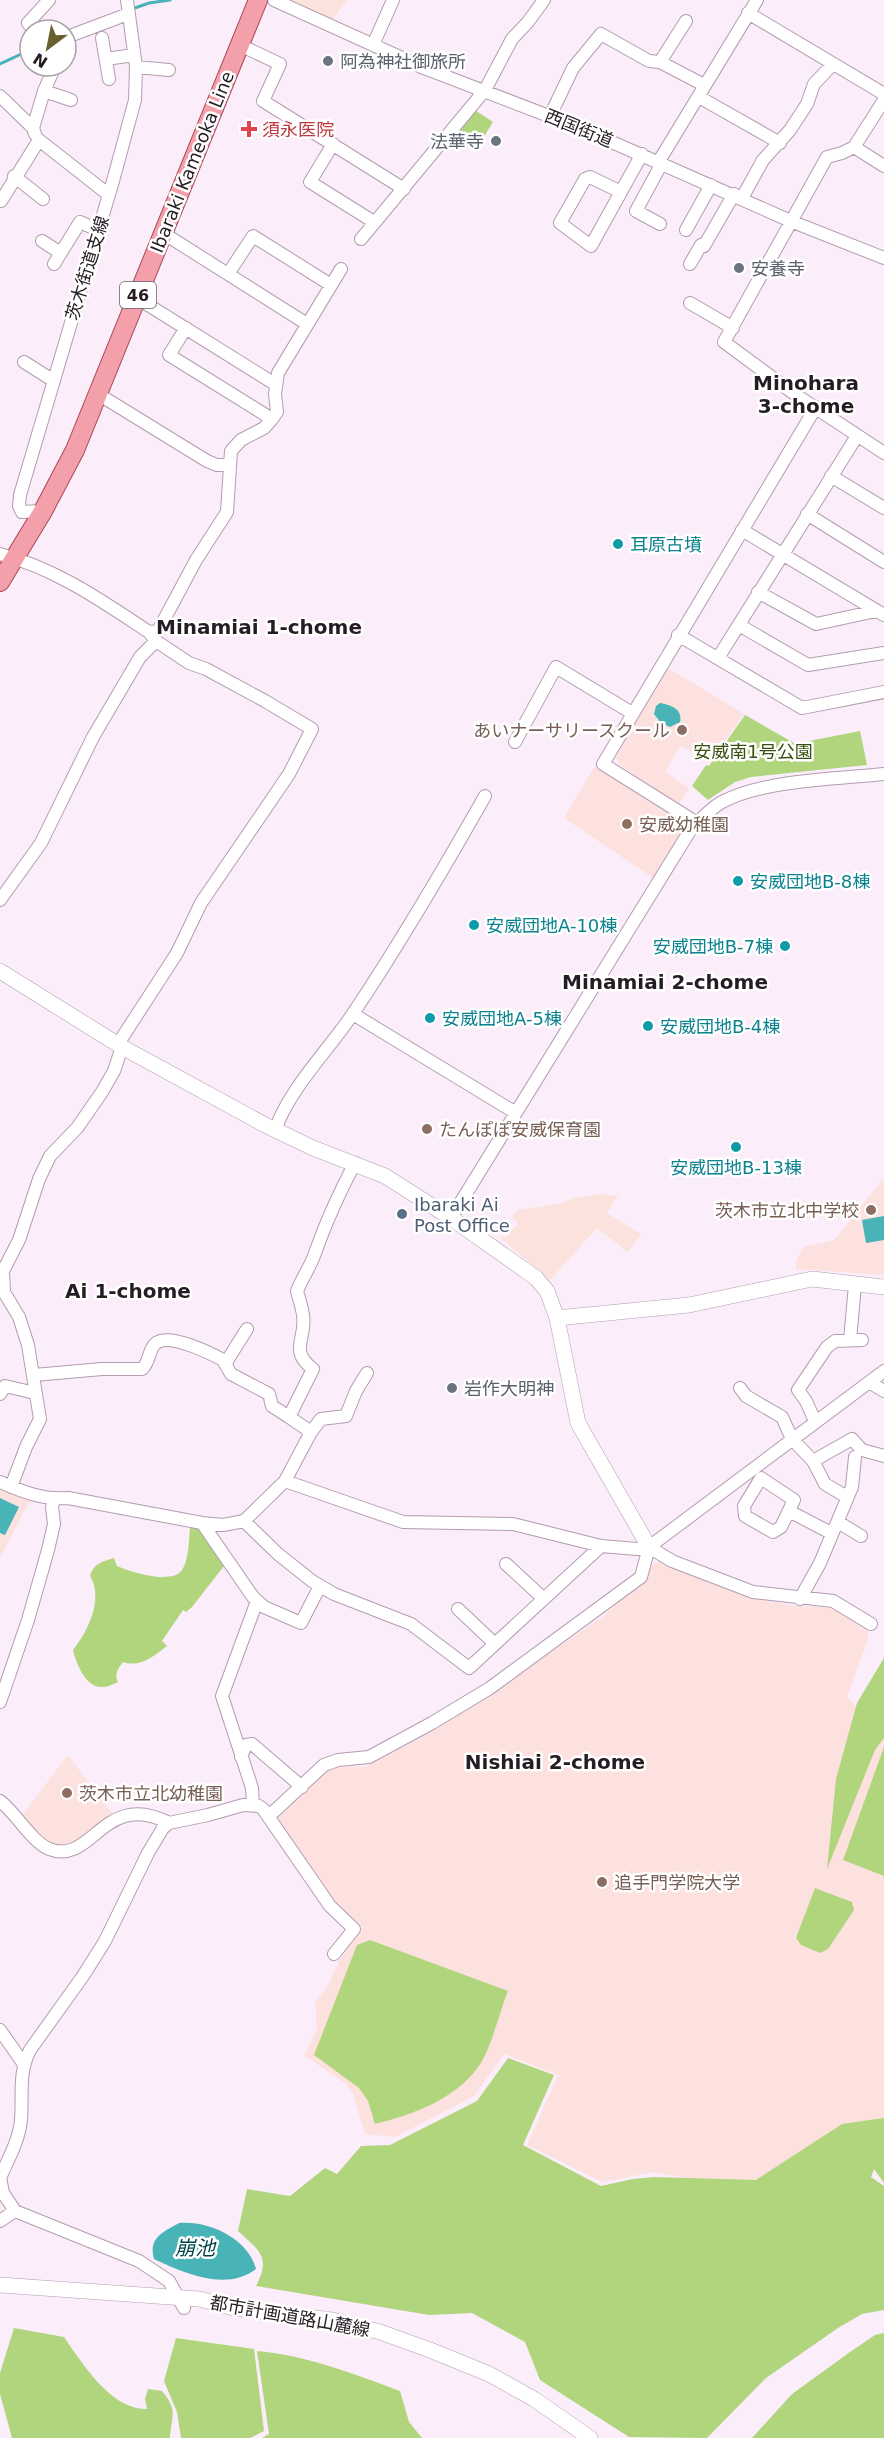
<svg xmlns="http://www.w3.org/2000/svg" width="884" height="2438" viewBox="0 0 884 2438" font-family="'DejaVu Sans','Noto Sans JP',sans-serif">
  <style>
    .commercial { fill: #fce2dc }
    .education { fill: #fce1df }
    .green { fill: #b0d57d }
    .water { fill: #48b4b8 }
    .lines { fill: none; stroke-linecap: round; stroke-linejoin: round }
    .stream { stroke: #48b4b8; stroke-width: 3 }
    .minor-casing { stroke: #b39cb1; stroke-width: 14 }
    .tertiary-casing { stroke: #b39cb1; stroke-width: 16 }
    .primary-casing { stroke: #a64857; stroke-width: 20 }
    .minor { stroke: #fff; stroke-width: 12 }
    .tertiary { stroke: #fff; stroke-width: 15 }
    .primary { stroke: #f4a0ab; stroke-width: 18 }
    .worship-dot { fill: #6b7280; stroke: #fff; stroke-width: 2 }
    .health-dot { fill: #e0444e; stroke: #fff; stroke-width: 2 }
    .culture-dot { fill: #0f9aa8; stroke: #fff; stroke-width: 2 }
    .education-dot { fill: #8d6e63; stroke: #fff; stroke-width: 2 }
    .service-dot { fill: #5c6f8a; stroke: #fff; stroke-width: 2 }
    .labels { text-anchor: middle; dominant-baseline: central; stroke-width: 5; stroke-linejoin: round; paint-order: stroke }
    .shield { fill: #fff; stroke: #666066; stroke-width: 1.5 }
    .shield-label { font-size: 16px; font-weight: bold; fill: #251c24 }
    .worship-label { font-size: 18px; fill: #5b616d; stroke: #fff; text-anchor: start }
    .street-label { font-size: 18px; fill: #251c24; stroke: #fff }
    .health-label { font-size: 18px; fill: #be3a42; stroke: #fff; text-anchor: start }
    .culture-label { font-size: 18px; fill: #0d838f; stroke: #fff; text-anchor: start }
    .education-label { font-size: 18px; fill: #785e54; stroke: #fff; text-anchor: start }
    .park-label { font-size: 18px; fill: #384f10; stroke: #fff }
    .service-label { font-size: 18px; fill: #4e5e75; stroke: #fff; text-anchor: start }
    .neighbourhood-label { font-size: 20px; font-weight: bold; fill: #251c24; stroke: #fff }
    .water-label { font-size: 20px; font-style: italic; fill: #004547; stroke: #fff }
  </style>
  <rect width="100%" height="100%" fill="#fcedfb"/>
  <path class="commercial" d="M283 0H347L331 22Z
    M600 1194 618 1196 607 1213 641 1234 628 1252 597 1228 550 1280 499 1237H506L518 1224 512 1216 519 1210 563 1203 573 1198Z"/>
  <path class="education" d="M668 668 744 714 709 764 681 746 665 771 689 789 677 806 619 764 616 757Z
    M595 766 691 829 658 881 564 818Z
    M884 1180V1275L796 1269V1261L804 1247 834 1240 881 1181Z
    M0 1486 30 1500 0 1558Z
    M660 1561 751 1598 797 1606 830 1608 868 1629V1639L847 1697 856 1706 884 1715V2121L753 2193 655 2172 602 2182 527 2145 558 2075 504 2054 474 2096 395 2137 365 2134 353 2094 346 2084 304 2055 317 2029 315 2003 331 1980 339 1961 363 1927 336 1904 274 1816 332 1767H365L438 1728 601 1618 642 1581 652 1565Z
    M68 1755 113 1815 87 1838 57 1849 20 1818Z"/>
  <path class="green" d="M473 109 493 122 478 146 455 131Z
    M745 715 801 747 804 742 860 731 867 765 751 777 735 782 708 800 692 786 706 765 709 766Z
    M190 1527 200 1529 224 1566 192 1607 186 1612 183 1610 162 1641 167 1646C154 1656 140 1668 123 1662 118 1669 114 1674 118 1682 113 1684 108 1687 103 1687 86 1689 76 1663 73 1650 88 1631 104 1599 90 1576 93 1564 103 1561 114 1558L117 1566C130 1572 172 1585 182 1570 189 1560 189 1539 190 1527Z
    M884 1658V1738L875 1750 827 1869 836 1779 857 1703Z
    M884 1747V1876L843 1860Z
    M815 1888 852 1902 854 1910 828 1949 820 1953 801 1945 796 1938Z
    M370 1940 508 1991C500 2011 492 2044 482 2061 460 2098 414 2114 375 2124L368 2101 359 2088 314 2055 357 1945Z
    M508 2058 554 2075 523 2145 601 2186 633 2179 654 2177 756 2180 842 2124 884 2118V2183L874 2169 871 2177 884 2186V2310L862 2314 838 2328 766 2378 707 2438 629 2437 540 2380 525 2342 472 2313 429 2315 256 2286C271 2257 260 2251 238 2231L247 2189 290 2196 325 2168 337 2174 361 2146 390 2145 477 2101Z
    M14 2328 64 2337C82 2363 111 2410 147 2409L145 2399 148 2389 162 2391C179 2412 171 2415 170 2438H12L0 2394V2373Z
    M884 2333V2438H752L792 2394 850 2352 875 2335Z
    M176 2338 254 2349 264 2431 250 2438H181L177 2412 164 2381Z
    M257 2351C306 2355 354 2374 400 2391L409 2422 422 2438H262L269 2434Z"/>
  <path class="water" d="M660 703C671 705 683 709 680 722L670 727 661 723 654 714 656 706Z
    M884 1216V1240L866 1243 862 1220Z
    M0 1498 19 1507 5 1535 0 1533Z
    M179 2223C208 2220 248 2238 256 2269 226 2292 184 2273 154 2259 148 2238 163 2232 179 2223Z"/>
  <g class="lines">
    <path class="stream" d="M132 9 149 3 170 0
      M0 64 30 50"/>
    <defs>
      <path id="minor" d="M274 0 424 68 580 128 793 222 884 258
        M748 13 884 94
        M686 21 660 62 704 85
        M33 30 28 23 49 0
        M102 38 109 79
        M66 40 67 37 128 14
        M240 45 280 64 263 101 404 189
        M373 45 393 0
        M106 59 134 55
        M136 67 169 70
        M44 91 71 100
        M0 96 33 128 35 134
        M699 97 780 143
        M884 100 854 147 842 153 827 157 724 342 796 395 884 453
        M550 116 573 68 601 34 649 61 660 62
        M33 128 44 91 55 66
        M333 144 310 182 374 222
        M854 147 884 166
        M659 161 757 0
        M14 176 43 199
        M621 192 590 177 585 179 560 223 591 246 642 154
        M742 198 763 160 790 130 807 104 814 84 833 64
        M1 201 39 140 109 195
        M660 224 636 211 662 163
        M686 230 711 185
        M163 233 307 324
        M361 239 485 90 512 39 528 22 544 0
        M42 241 61 253
        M54 264 80 222 98 230
        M690 264 701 245 704 246 734 194
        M228 274 253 236 331 285
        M137 298 275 384
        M690 303 733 328
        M186 328 169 355 272 419
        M24 362 54 381
        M98 394 207 461 217 465H229
        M831 476 884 508
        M43 511 22 512 19 506 20 495 113 181 135 100 136 67 127 0
        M807 514 884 562
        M742 530 884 615
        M0 554C55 568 102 601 149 632L156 641 189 663 206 669 265 701 312 729 289 774 201 903 177 953 118 1044
        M758 592 816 624 876 611
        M739 625 808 665 884 653
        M149 632 158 631 196 560 227 512 231 451 241 440 264 428 272 419 277 412 275 394 278 373 341 269
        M678 635 802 708 884 692
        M718 658 857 436
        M515 742 556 667 632 713
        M697 823 603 764 816 407
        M0 900 41 843 93 737 140 657 156 641
        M353 1014 516 1113
        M275 1130C291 1086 329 1050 354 1012 401 942 443 870 485 796
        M451 1218 691 829C701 820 709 809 722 802 763 780 836 779 884 774
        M247 1329 225 1364 231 1374 269 1394 272 1406 289 1417
        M850 1340 855 1285
        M34 1375 102 1369H142C150 1362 148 1351 155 1344 168 1331 214 1355 227 1362
        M869 1382 884 1391
        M740 1388 746 1396 782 1417 792 1439 813 1461 825 1484 847 1497
        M0 1394 5 1386 35 1393
        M815 1421 806 1401 798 1390 827 1347 835 1341 862 1340
        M311 1432 321 1419 346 1416 356 1391 367 1373
        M813 1461 852 1439 862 1450 884 1456
        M761 1478 794 1500 781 1527 773 1532 745 1516 744 1506Z
        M285 1481 311 1432 289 1417 313 1369C288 1350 307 1339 303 1315 302 1307 299 1299 297 1291 302 1278 311 1266 315 1253 326 1222 339 1193 355 1163
        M0 1482C23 1492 43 1500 68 1498L202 1523 223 1525 244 1521 285 1481 403 1522 513 1524 601 1546 637 1549 649 1547 884 1371
        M11 1487 26 1447 40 1419 28 1345 19 1317 4 1292 3 1271 19 1240 39 1179 50 1156 77 1128 102 1092 114 1071 122 1047
        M789 1511 831 1533
        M244 1521 278 1554 312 1581 334 1594 411 1624 469 1668 601 1546
        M838 1522 861 1536
        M202 1523 253 1597 264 1607 301 1623 320 1586
        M649 1547 672 1561 753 1592 833 1601 871 1624
        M506 1564 544 1599
        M800 1599 820 1563 852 1487 855 1457
        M458 1609 495 1644
        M0 1702 28 1620 48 1550 54 1524 52 1507 54 1499
        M241 1757 246 1745 252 1744 302 1787
        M0 1801C15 1812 32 1842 49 1849 93 1866 103 1789 169 1823
        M253 1805 252 1788 222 1696 257 1601
        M269 1816 324 1765 338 1760 369 1757 432 1723 490 1688 641 1577 649 1547
        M0 2030 23 2063
        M0 2177 3 2193 15 2211 139 2261 169 2281 184 2308
        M0 2178C8 2159 19 2141 21 2120 23 2095 18 2073 30 2050L83 1976 105 1941 148 1853 163 1828 169 1823 208 1815 243 1805 259 1806 263 1809 330 1906 354 1929 334 1954
        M0 2221 15 2211"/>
      <path id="tertiary" d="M0 971 122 1047 267 1126 313 1148 385 1176 451 1218 536 1278 547 1291 557 1318 578 1423 649 1547
        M557 1318 689 1305 812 1279 884 1287
        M0 2285 199 2299 234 2308 332 2320 380 2332 430 2350 489 2374 534 2399 590 2438"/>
      <path id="primary" d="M0 582 43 511 75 450 258 0"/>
    </defs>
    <use href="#minor" class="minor-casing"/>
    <use href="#tertiary" class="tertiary-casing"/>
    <use href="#primary" class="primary-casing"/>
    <use href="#minor" class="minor"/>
    <use href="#tertiary" class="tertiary"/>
    <use href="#primary" class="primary"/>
  </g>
  <g class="worship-dot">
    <circle cx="328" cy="61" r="6"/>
    <circle cx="496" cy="141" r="6"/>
    <circle cx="739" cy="268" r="6"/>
    <circle cx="452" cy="1388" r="6"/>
  </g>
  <path class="health-dot" d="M246 120h6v6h6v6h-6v6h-6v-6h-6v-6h6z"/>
  <g class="culture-dot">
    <circle cx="618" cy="544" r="6"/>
    <circle cx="738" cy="881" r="6"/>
    <circle cx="474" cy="925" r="6"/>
    <circle cx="785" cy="946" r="6"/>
    <circle cx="430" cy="1018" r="6"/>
    <circle cx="648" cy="1026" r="6"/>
    <circle cx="736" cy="1147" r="6"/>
  </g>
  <g class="education-dot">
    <circle cx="682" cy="730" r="6"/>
    <circle cx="627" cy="824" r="6"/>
    <circle cx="427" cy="1129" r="6"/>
    <circle cx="871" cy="1210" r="6"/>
    <circle cx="67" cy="1793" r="6"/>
    <circle cx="602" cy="1882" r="6"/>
  </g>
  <circle class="service-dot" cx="402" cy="1214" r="6"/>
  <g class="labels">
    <rect class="shield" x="120" y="282" width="36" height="26" rx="4.5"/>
    <g class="shield-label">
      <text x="138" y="295">46</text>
    </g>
    <g class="worship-label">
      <text x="340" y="61">阿為神社御旅所</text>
      <text x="484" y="141" text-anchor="end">法華寺</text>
      <text x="751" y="268">安養寺</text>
      <text x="464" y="1388">岩作大明神</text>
    </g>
    <g class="street-label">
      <text transform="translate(579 128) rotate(22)">西国街道</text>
      <text transform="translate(192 162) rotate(-68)">Ibaraki Kameoka Line</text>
      <text transform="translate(87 268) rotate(-73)">茨木街道支線</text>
      <text transform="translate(290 2316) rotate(10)">都市計画道路山麓線</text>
    </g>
    <g class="health-label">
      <text x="262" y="129">須永医院</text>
    </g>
    <g class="culture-label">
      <text x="630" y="544">耳原古墳</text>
      <text x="750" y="881">安威団地B-8棟</text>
      <text x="486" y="925">安威団地A-10棟</text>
      <text x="773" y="946" text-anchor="end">安威団地B-7棟</text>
      <text x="442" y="1018">安威団地A-5棟</text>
      <text x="660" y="1026">安威団地B-4棟</text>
      <text x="736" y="1167" text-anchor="middle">安威団地B-13棟</text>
    </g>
    <g class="education-label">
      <text x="670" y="730" text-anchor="end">あいナーサリースクール</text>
      <text x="639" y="824">安威幼稚園</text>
      <text x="439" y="1129">たんぽぽ安威保育園</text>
      <text x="859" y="1210" text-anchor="end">茨木市立北中学校</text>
      <text x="79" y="1793">茨木市立北幼稚園</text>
      <text x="614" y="1882">追手門学院大学</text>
    </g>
    <g class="park-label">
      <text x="753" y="751">安威南1号公園</text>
    </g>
    <g class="service-label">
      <text x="414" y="1204">Ibaraki Ai<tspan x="414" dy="21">Post Office</tspan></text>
    </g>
    <g class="neighbourhood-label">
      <text x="806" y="383">Minohara<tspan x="806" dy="23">3-chome</tspan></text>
      <text x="259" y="627">Minamiai 1-chome</text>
      <text x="665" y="982">Minamiai 2-chome</text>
      <text x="128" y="1291">Ai 1-chome</text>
      <text x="555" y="1762">Nishiai 2-chome</text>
    </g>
    <g class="water-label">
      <text x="195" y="2248">崩池</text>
    </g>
  </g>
  <g transform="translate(48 48) rotate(212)"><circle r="28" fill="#ffffff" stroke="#a8a4a7" stroke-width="1.5"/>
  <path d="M0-4.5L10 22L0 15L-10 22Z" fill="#68612d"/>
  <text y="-9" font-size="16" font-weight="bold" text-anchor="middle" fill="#251c24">N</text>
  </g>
</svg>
